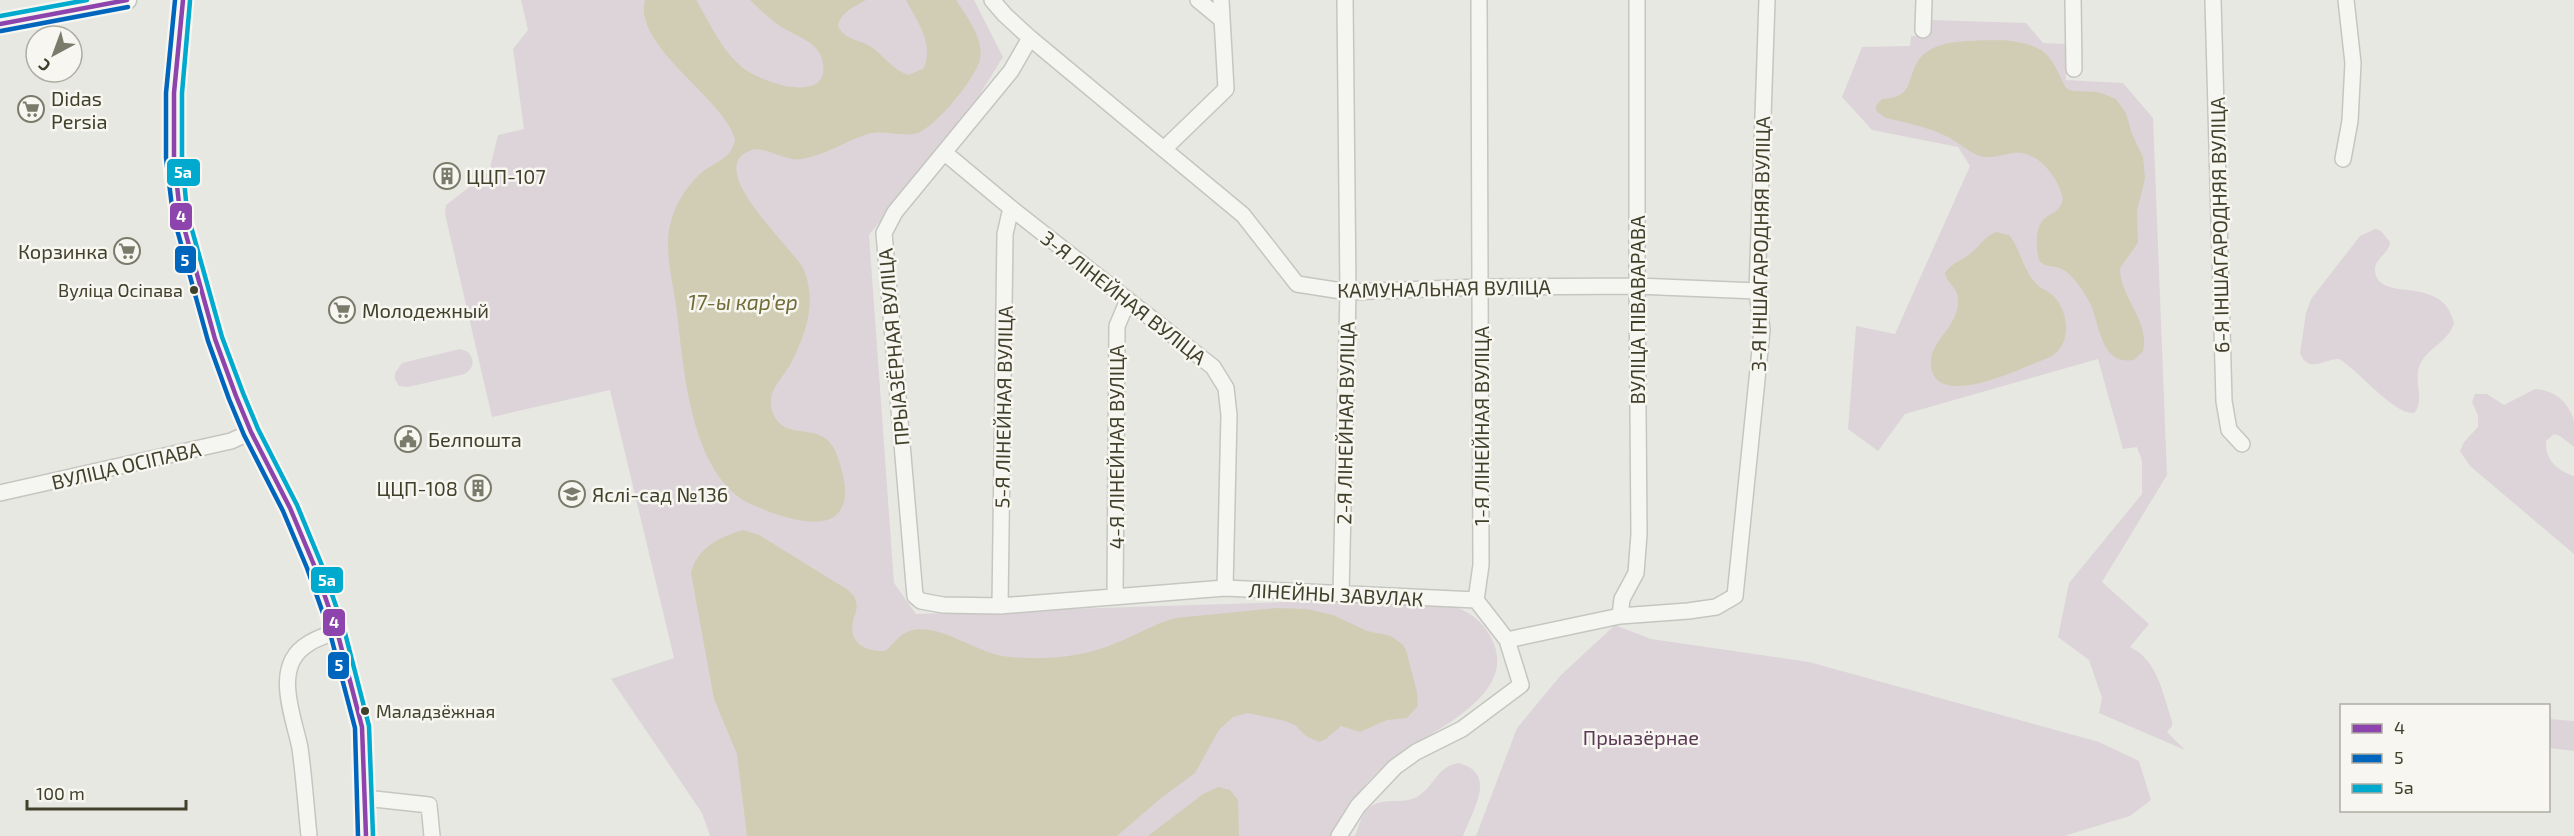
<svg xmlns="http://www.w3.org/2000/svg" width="2574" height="836" viewBox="0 0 2574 836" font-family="'Exo 2',sans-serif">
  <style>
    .green { fill: #dcd4d9 }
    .water { fill: #d0cdb4 }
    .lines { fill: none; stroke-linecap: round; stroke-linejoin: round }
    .minor-casing { stroke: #c6c6c1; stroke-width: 18 }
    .major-casing { stroke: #c5c5c0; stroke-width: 21 }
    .minor { stroke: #f5f5f2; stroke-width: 15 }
    .major { stroke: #f7f7f6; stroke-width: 18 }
    .bus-1-casing { stroke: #f7f6f1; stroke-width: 9 }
    .bus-2-casing { stroke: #f7f6f1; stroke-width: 9 }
    .bus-3-casing { stroke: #f7f6f1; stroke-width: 9 }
    .bus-1 { stroke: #8e44ad; stroke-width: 4.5 }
    .bus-2 { stroke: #0065bd; stroke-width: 4.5 }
    .bus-3 { stroke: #00a9ce; stroke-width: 4.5 }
    .bus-dot { fill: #40402b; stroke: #f7f6f1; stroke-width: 2 }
    .labels { text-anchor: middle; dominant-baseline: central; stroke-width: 5; stroke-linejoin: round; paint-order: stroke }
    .bus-label { font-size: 18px; fill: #40402b; stroke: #f7f6f1; text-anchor: end }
    .poi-label { font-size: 20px; fill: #40402b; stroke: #f7f6f1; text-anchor: start }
    .street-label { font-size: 20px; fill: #40402b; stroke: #f7f6f1 }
    .park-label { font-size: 20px; fill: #5b3a55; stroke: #f7f6f1 }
    .water-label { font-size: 21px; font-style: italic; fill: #716c38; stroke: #f7f6f1 }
    .line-badge { stroke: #f7f6f1; stroke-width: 2 }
    .badge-label { font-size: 16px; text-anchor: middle; font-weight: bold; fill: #fff }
  </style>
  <rect width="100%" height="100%" fill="#e8e8e3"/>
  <path class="green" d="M521 0H974L1003 57 975 102 869 235 894 583 916 614 1317 601 1455 607C1473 613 1487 626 1494 644 1516 701 1420 735 1386 764 1363 784 1345 810 1330 836H710L702 813 611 679 674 658 610 390 492 417 445 214 446 205 489 172 498 135 524 129 513 49 528 30Z
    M1931 20 2026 23 2043 43 2065 44 2066 80 2123 83 2153 118 2167 475 2102 582 2149 624 2130 647C2158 660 2163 695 2172 721V726L2167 732 2185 750 2099 713 2102 698 2089 660 2058 637 2069 583 2142 494V461L2137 447 2123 449 2098 359 1905 414 1878 451 1848 429 1856 326 1895 334 1970 166 1958 147 1872 130 1842 97 1862 47 1910 46 1911 36H1930Z
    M2375 229 2381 231 2390 242C2389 254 2375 258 2375 270 2377 305 2443 272 2454 323 2449 342 2426 348 2419 367 2414 381 2425 402 2414 413 2394 415 2357 369 2339 359 2324 359 2308 374 2300 353L2306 313 2311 299 2360 236Z
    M460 349 468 352C475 360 474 368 465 374L408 387 399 386 395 379V373L402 363Z
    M2535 389C2554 390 2569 402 2574 421 2574 429 2574 439 2574 447L2560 436 2554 434 2546 441C2545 460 2557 470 2574 476V554L2470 466 2460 451 2464 442 2478 427V415L2472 402 2475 394H2487L2504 405Z
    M1615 625 1651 639 1809 662 2099 742 2139 761 2151 800 2130 816 2064 836H1476L1517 728 1561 675Z
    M2549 719 2574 721V751L2549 748Z
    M1459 763C1498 774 1473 809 1463 836H1355C1359 826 1361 814 1370 807 1385 796 1405 806 1420 795 1435 784 1438 766 1459 763Z"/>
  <path class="water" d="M645 0H696C711 24 722 53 746 70 761 81 816 101 823 74 824 66 823 59 819 52 810 39 794 35 781 27 770 19 760 10 750 0H866C854 7 840 12 838 27 849 42 856 38 870 46 884 55 892 70 909 75L924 68C934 43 917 21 906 0H956C965 14 977 29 980 46 981 51 981 59 978 65 971 83 933 131 914 134 899 136 883 130 868 134 846 141 825 155 802 159 783 162 767 146 752 150 699 166 797 252 804 270 817 302 806 334 791 363 782 380 763 394 774 415 788 446 828 413 840 464 843 475 846 485 845 496 844 507 838 517 827 520 810 525 787 518 770 512 763 509 754 506 746 502 690 469 684 370 677 313 674 287 665 256 669 230 673 208 684 189 700 174 713 162 732 160 735 139 724 98 633 47 645 0Z
    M2003 40C2022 42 2043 45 2053 63 2059 72 2061 81 2067 89L2074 91 2098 92 2116 99 2126 113 2132 134 2143 157 2145 179 2137 211 2138 243 2120 268C2120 298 2150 320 2143 351L2134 360C2100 366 2100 324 2090 303 2084 292 2072 272 2059 268 2051 265 2045 268 2039 260 2036 249 2035 229 2043 220 2052 211 2058 215 2063 199 2059 178 2037 149 2013 153 2001 155 1990 160 1977 155 1966 150 1957 141 1946 136 1926 126 1904 123 1884 117L1876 111V106L1882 99C1919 98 1904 71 1924 54 1943 38 1979 41 2003 40Z
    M1996 232 2009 235C2020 248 2022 266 2033 280 2039 289 2051 291 2057 300 2070 318 2070 347 2050 357 2026 366 1952 404 1934 376 1930 369 1930 361 1932 354 1939 334 1958 324 1958 301 1959 287 1947 285 1945 273 1951 263 1962 261 1971 253 1980 246 1985 236 1996 232Z
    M743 530 759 535 848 590C852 594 855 596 856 602 858 609 855 614 853 621 848 643 866 652 885 651 894 644 899 634 910 631 937 622 974 651 1002 656 1038 661 1083 658 1116 643 1136 635 1154 624 1175 618L1277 608 1307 609 1333 615 1367 631 1391 636 1403 645 1406 650 1417 692 1418 706 1407 718 1387 720 1360 732 1341 726 1326 739 1319 742 1306 736 1295 725 1285 721 1248 713 1233 717 1219 730 1195 773 1160 799 1117 836H747L737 754 714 699 691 573C697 548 719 537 743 530Z
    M1218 787 1230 790 1238 800 1239 836H1148L1203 794Z"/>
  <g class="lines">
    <defs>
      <path id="minor" d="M992 0 1005 15 1030 38 1243 215 1297 284 1348 292 1482 287 1637 286 1757 291
        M1198 0 1221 19
        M2073 0 2074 69
        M2213 0 2224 401 2229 430 2242 444
        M1923 30 1924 0
        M1030 38 1011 71 895 212 884 233 915 596 921 601 943 605 1000 606 1225 588 1476 600 1507 640 1620 616 1688 611 1716 607 1735 596 1762 330 1757 291 1767 0
        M1165 148 1226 89 1221 0
        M945 153 1011 208 1213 367 1226 388 1229 415 1225 588
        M2343 159 2350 121 2353 63 2346 0
        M0 493 231 441 251 432
        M1341 594 1348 292 1345 0
        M1115 596 1117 326 1128 300
        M1476 600 1481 565 1479 0
        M1000 606 1005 234 1011 208
        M1620 616 1622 599 1636 573 1639 534 1637 286V0
        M365 798 429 805 432 836
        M309 836C306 806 304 777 300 748 294 717 271 666 308 644 316 638 328 635 337 631
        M1339 836 1358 806 1395 767 1416 752 1462 729 1521 685 1507 640"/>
      <path id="major" d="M183 0 174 93V158L180 213 189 252 215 339 236 396 251 432 290 508 314 565 337 631 362 727 366 836
        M0 24 127 0"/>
    </defs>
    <use href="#minor" class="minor-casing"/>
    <use href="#major" class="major-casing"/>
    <use href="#minor" class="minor"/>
    <use href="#major" class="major"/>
    <defs>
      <path id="bus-1" d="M183 0 174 93V158L180 213 215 339 236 396 251 432 290 508 314 565 337 631 362 727 366 836
        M0 24 127 0"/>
      <path id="bus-2" d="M175 0 166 93V158L173 215 208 341 229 399 244 435 283 511 307 568 330 633 355 728 358 836
        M1 31 128 7"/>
      <path id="bus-3" d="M190 1 182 93V158L187 212 222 337 243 393 258 429 297 505 321 563 344 629 369 726 373 836
        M0 16 87 0"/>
    </defs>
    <use href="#bus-1" class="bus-1-casing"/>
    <use href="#bus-2" class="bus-2-casing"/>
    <use href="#bus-3" class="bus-3-casing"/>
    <use href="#bus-1" class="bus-1"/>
    <use href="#bus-2" class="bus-2"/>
    <use href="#bus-3" class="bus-3"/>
  </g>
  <defs>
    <symbol id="supermarket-ring" viewBox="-11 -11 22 22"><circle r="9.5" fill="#f7f6f1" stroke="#7b7b6b" stroke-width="1.5"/><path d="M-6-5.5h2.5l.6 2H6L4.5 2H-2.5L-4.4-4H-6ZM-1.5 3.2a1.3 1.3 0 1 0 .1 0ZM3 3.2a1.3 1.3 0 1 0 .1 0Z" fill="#7b7b6b"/></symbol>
    <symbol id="building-ring" viewBox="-11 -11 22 22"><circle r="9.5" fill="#f7f6f1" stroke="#7b7b6b" stroke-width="1.5"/><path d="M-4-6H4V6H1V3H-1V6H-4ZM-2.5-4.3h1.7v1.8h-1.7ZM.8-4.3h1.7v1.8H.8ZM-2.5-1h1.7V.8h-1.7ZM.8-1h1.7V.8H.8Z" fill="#7b7b6b"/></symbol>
    <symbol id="civic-ring" viewBox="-11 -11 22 22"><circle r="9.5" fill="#f7f6f1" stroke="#7b7b6b" stroke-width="1.5"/><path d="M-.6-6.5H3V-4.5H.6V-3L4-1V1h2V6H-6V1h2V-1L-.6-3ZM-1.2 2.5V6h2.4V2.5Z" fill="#7b7b6b"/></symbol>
    <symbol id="school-ring" viewBox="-11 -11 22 22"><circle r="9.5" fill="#f7f6f1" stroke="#7b7b6b" stroke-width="1.5"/><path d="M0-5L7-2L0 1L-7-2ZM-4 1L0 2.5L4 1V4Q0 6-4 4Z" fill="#7b7b6b"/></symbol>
  </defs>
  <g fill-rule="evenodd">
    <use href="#supermarket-ring" x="16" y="94" width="30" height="30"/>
    <use href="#building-ring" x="432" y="161" width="30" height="30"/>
    <use href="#supermarket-ring" x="112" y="236" width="30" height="30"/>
    <use href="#supermarket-ring" x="327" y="295" width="30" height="30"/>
    <use href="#civic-ring" x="393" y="424" width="30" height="30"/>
    <use href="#building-ring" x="463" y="473" width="30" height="30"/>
    <use href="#school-ring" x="557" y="479" width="30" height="30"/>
  </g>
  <g class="bus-dot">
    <circle cx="194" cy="290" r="5"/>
    <circle cx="365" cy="711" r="5"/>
  </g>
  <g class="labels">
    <g class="bus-label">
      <text x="183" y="290">Вуліца Осіпава</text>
      <text x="376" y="711" text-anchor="start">Маладзёжная</text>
    </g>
    <g class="poi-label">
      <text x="51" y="98">Didas<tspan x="51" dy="23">Persia</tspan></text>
      <text x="466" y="176">ЦЦП-107</text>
      <text x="108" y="251" text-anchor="end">Корзинка</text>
      <text x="362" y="310">Молодежный</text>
      <text x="428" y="439">Белпошта</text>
      <text x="458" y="488" text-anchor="end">ЦЦП-108</text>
      <text x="592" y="494">Яслі-сад №136</text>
    </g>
    <g class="street-label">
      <text transform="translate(2219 225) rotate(-91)">6-Я ІНШАГАРОДНЯЯ ВУЛІЦА</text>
      <text transform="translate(1760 244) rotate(-89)">3-Я ІНШАГАРОДНЯЯ ВУЛІЦА</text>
      <text transform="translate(1444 288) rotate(-1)">КАМУНАЛЬНАЯ ВУЛІЦА</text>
      <text transform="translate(1124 297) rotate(38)">3-Я ЛІНЕЙНАЯ ВУЛІЦА</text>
      <text transform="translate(1637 310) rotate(-90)">ВУЛІЦА ПІВАВАРАВА</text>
      <text transform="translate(893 347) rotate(-95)">ПРЫАЗЁРНАЯ ВУЛІЦА</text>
      <text transform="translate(1003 407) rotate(-89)">5-Я ЛІНЕЙНАЯ ВУЛІЦА</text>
      <text transform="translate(1345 423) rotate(-89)">2-Я ЛІНЕЙНАЯ ВУЛІЦА</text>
      <text transform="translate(1481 426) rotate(-90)">1-Я ЛІНЕЙНАЯ ВУЛІЦА</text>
      <text transform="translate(1116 447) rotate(-90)">4-Я ЛІНЕЙНАЯ ВУЛІЦА</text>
      <text transform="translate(126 465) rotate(-13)">ВУЛІЦА ОСІПАВА</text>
      <text transform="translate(1336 594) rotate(3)">ЛІНЕЙНЫ ЗАВУЛАК</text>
    </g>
    <g class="park-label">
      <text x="1641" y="737">Прыазёрнае</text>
    </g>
    <g class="water-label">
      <text x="743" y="301">17-ы кар’ер</text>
    </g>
  </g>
  <g class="line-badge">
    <rect x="166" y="158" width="35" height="29" rx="6" fill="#00a9ce"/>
    <rect x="169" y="202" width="24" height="29" rx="6" fill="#8e44ad"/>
    <rect x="174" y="245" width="23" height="29" rx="6" fill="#0065bd"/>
    <rect x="310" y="566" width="34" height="28" rx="6" fill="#00a9ce"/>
    <rect x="322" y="608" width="24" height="29" rx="6" fill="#8e44ad"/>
    <rect x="327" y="651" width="23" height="29" rx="6" fill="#0065bd"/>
  </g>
  <g class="badge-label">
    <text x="183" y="178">5а</text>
    <text x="181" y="222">4</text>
    <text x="185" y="266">5</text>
    <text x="327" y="586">5а</text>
    <text x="334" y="628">4</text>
    <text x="339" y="671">5</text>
  </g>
  <rect x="2340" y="704" width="210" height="108" fill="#f7f6f1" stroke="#aeada2" stroke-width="1.5"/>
  <rect x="2352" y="724" width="30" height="9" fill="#8e44ad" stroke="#aeada2" stroke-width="1.5"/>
  <text x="2394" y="734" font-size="18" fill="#40402b">4</text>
  <rect x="2352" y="754" width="30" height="9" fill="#0065bd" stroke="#aeada2" stroke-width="1.5"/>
  <text x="2394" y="764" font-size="18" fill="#40402b">5</text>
  <rect x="2352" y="784" width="30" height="9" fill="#00a9ce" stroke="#aeada2" stroke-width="1.5"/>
  <text x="2394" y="794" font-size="18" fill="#40402b">5а</text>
  <g transform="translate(54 54) rotate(221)"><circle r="28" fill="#f7f6f1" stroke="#aeada2" stroke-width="1.5"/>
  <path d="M0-4.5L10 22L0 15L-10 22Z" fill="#7b7b6b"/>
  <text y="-9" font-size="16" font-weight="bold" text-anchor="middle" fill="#40402b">С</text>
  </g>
  <path d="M27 800v9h159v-9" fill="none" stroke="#40402b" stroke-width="3"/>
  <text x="36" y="800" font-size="18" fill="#40402b" stroke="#f7f6f1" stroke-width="4.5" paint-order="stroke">100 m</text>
</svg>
